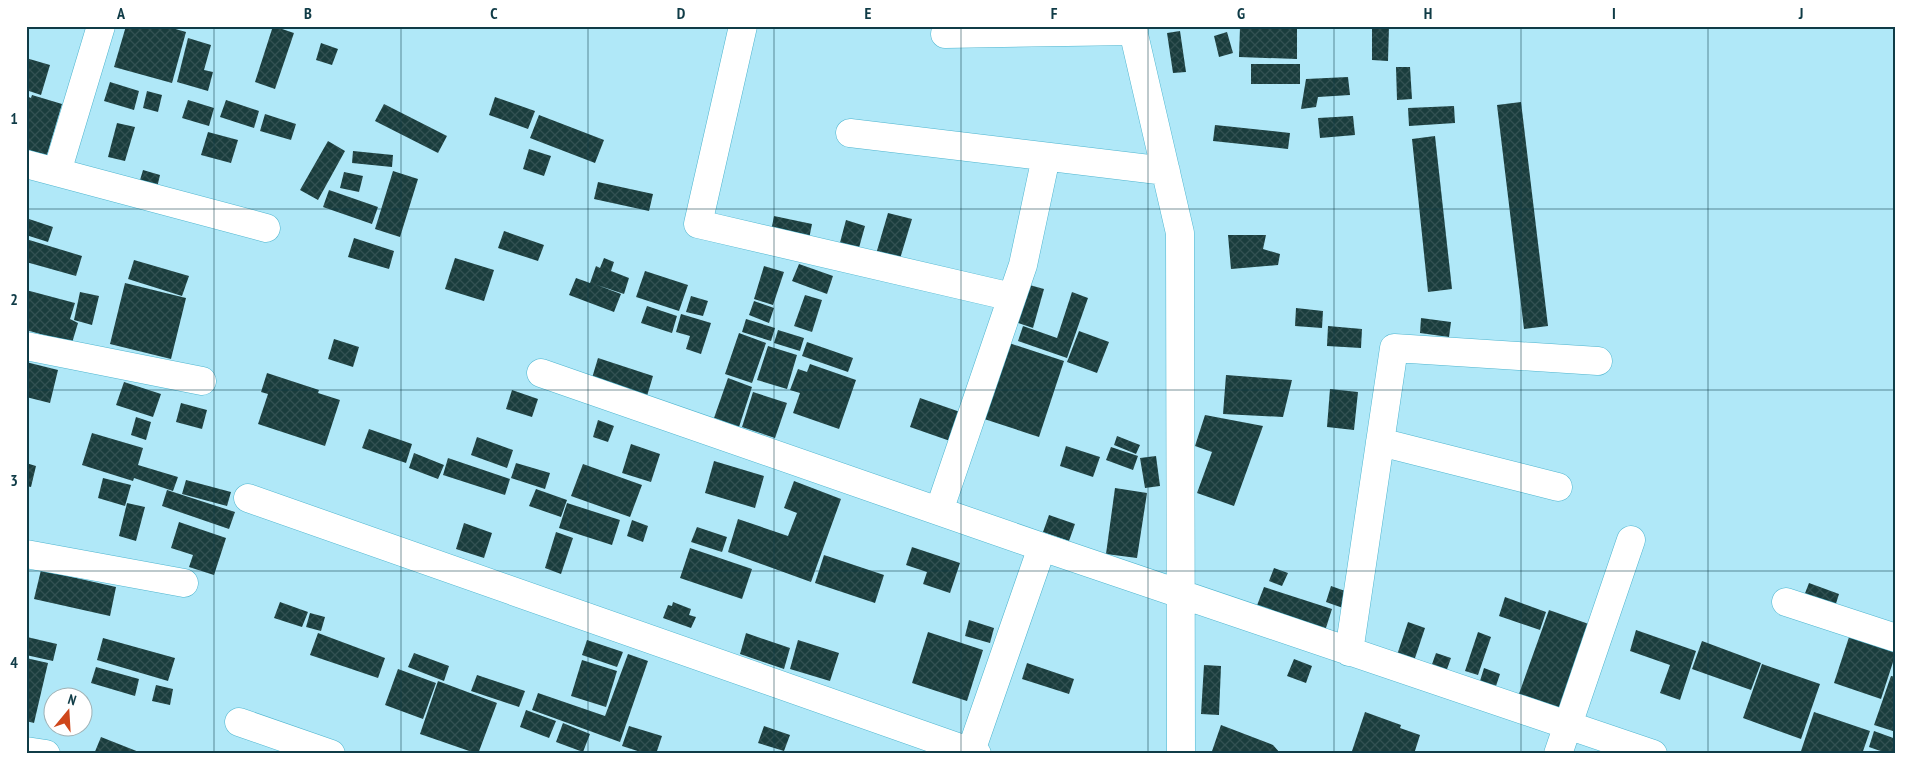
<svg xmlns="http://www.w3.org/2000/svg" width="1922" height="780" viewBox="0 0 1922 780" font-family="'PT Sans Narrow',sans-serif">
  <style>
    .building { fill: url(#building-cross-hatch) }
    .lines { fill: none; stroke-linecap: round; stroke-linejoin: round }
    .minor-casing { stroke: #4eb5cf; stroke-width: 29 }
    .minor { stroke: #fff; stroke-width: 28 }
    .grid { fill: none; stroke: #103c47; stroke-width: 1; stroke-opacity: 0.55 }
    .neatline { fill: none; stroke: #103c47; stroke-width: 2 }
    .grid-label { font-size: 16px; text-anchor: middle; font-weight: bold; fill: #103c47 }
  </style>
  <defs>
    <pattern id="building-cross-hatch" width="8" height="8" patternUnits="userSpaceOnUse" patternTransform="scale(1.25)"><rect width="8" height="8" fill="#1a3d3d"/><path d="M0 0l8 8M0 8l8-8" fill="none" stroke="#325152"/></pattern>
  </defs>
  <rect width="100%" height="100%" fill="#b0e8f8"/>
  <path class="building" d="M126 26H165L186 32 172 83 114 67Z
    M273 26 294 33 275 89 255 82Z
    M1372 26H1389L1388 61 1372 60Z
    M1240 27 1297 28V59L1239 57Z
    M1180 31 1186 72 1173 73 1167 33Z
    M1227 32 1233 53 1219 57 1214 36Z
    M188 38 211 45 204 70 213 72 208 91 177 82Z
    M321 43 338 49 332 65 316 60Z
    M26 58 50 65 41 95 26 90Z
    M1251 64H1300V84H1251Z
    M1396 67H1410L1412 99 1397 100Z
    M1348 77 1350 95 1318 97 1316 107 1301 109 1306 79Z
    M110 82 139 91 134 110 104 101Z
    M147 91 162 95 158 112 143 108Z
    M32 95 62 104 44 165 26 159V96L31 98Z
    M495 97 535 111 528 129 489 115Z
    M188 100 214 108 209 126 182 118Z
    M226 100 259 111 254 128 220 117Z
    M1521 102 1548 326 1524 329 1497 105Z
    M384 104 447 136 438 153 375 121Z
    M1454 106 1455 123 1409 126 1408 108Z
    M265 114 296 124 291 140 260 131Z
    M539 115 604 140 595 163 530 138Z
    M1353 116 1355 135 1320 138 1318 118Z
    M117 123 135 127 125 161 108 157Z
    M1215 125 1290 133 1288 149 1213 141Z
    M208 132 238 140 231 163 201 155Z
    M1435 136 1452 289 1428 292 1412 139Z
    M328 141 345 151 318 200 300 190Z
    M529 149 551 156 544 176 523 169Z
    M353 151 393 155 392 167 352 163Z
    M143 170 160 175 156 192 138 187Z
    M393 171 418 179 400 237 375 229Z
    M344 172 363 176 359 192 340 188Z
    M598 182 653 194 649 211 594 199Z
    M329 190 378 207 372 224 323 207Z
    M888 213 912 219 899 262 876 254Z
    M774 216 812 224 808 244 770 237Z
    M26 218 53 227 48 242 26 235Z
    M846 220 865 226 857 255 838 250Z
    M504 231 544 245 538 261 498 248Z
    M1228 235H1266L1263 249 1280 254 1278 265 1231 269Z
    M354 238 394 251 389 269 348 257Z
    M26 239 82 256 76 276 26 262Z
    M455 258 494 270 484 301 445 289Z
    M604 258 614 262 611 271 629 278 624 294 597 285 621 294 614 312 569 295 576 278 590 283 596 266 600 268Z
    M134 260 189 276 182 296 128 279Z
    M799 264 833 276 827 294 792 281Z
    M764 266 784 272 773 305 754 299Z
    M645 271 688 285 679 311 636 297Z
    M125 283 186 298 171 359 110 344Z
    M1026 284 1044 289 1033 328 1015 322Z
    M26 290 75 303 70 319 78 323 72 343 26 330Z
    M80 292 99 296 92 325 74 320Z
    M1072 292 1088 298 1067 358 1018 341 1023 326 1057 338Z
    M805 295 822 300 812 332 794 326Z
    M691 296 708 301 703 316 686 312Z
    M754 301 774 308 769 323 749 315Z
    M647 306 677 316 672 333 641 323Z
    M1296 308 1323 311 1322 328 1295 326Z
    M681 314 711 323 701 354 686 349 690 336 676 332Z
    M1421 318 1451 322 1449 337 1420 333Z
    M746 319 775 328 771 341 742 332Z
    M1328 326 1362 329 1361 348 1327 346Z
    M778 330 804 338 800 351 774 343Z
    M1079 331 1109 342 1097 373 1067 362Z
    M739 333 766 343 752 383 725 374Z
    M334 339 359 347 353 367 328 359Z
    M1003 341 1064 361 1039 437 978 417Z
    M807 342 853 358 848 372 802 356Z
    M768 346 797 355 787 389 757 380Z
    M598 358 653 376 647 396 592 378Z
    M26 362 58 370 50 403 26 397Z
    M810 364 856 380 839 429 793 413 800 393 790 390 798 369 807 372Z
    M267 373 319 390 318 393 340 400 325 446 258 424 268 394 261 392Z
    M1226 375 1292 380 1283 417 1223 414Z
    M728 378 752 387 739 427 714 418Z
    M124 382 161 394 153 417 116 405Z
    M1330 389 1358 392 1354 430 1327 427Z
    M512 390 538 399 532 417 506 409Z
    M753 392 787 403 775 438 742 427Z
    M920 398 963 413 953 442 910 427Z
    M181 403 207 410 202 429 176 422Z
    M1205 415 1263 426 1234 506 1197 493 1212 452 1195 446Z
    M136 417 151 422 146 440 131 435Z
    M598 420 614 426 608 442 593 437Z
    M369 429 412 444 406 463 362 448Z
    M92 433 143 448 138 465 178 477 173 491 134 478 133 481 82 465Z
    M1117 436 1140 445 1136 454 1114 445Z
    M477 437 513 450 507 468 471 455Z
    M631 444 660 454 651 482 622 473Z
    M1066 446 1100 457 1093 477 1060 466Z
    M1111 447 1138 456 1133 470 1106 460Z
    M414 453 444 465 438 479 409 468Z
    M1156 456 1160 486 1145 488 1140 458Z
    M448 458 510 479 505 495 443 475Z
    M714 461 764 476 755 508 705 493Z
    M26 463 36 466 31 487 26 486Z
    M516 463 550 473 545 489 511 478Z
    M583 464 642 485 630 517 571 496Z
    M103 478 131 485 125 506 98 498Z
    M186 480 231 492 227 506 182 494Z
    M794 481 841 499 811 582 728 552 738 519 788 536 797 513 784 508Z
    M1115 488 1147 493 1137 558 1106 554Z
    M536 489 567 500 561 517 529 506Z
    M167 490 235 512 229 529 162 506Z
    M127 503 145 507 136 541 119 536Z
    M567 503 620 520 612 545 559 528Z
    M1049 515 1075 524 1069 541 1043 532Z
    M632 520 648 526 643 542 627 536Z
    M179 522 226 538 214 575 189 567 193 555 171 548Z
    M464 523 492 533 484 558 456 549Z
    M697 527 727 537 722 552 691 542Z
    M556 532 573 538 561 574 545 568Z
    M912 547 960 563 950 593 923 584 927 572 906 565Z
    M690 548 752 569 742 599 680 578Z
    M824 555 884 575 875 603 815 583Z
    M1274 568 1288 573 1282 586 1269 581Z
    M41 570 116 587 110 616 34 599Z
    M1809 583 1839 594 1833 613 1802 601Z
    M1331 586 1348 592 1343 608 1326 602Z
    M1264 587 1332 609 1325 631 1256 608Z
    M1505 597 1546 612 1540 630 1499 616Z
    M280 602 308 612 302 627 274 618Z
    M673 602 691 609 689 615 696 617 691 628 663 618 668 605 672 606Z
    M1549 610 1600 628 1566 723 1515 705Z
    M310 613 325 617 321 631 306 627Z
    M969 620 994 628 990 643 965 636Z
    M1408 622 1425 628 1414 661 1397 655Z
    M1636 630 1696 651 1680 700 1660 693 1670 665 1630 651Z
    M928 632 983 650 967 701 912 683Z
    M1478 632 1491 637 1478 675 1465 671Z
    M318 633 385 658 378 678 310 655Z
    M746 633 790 648 784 669 740 654Z
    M1850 634 1896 648V653L1881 699 1834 683Z
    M27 637 57 644 53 661 26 655Z
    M103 638 175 658 168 681 97 660Z
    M587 640 623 652 617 667 582 655Z
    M798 640 839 653 830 681 790 669Z
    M1702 641 1761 663 1751 690 1692 669Z
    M414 653 449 666 444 681 408 667Z
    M1436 653 1451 658 1446 672 1431 667Z
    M628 654 648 661 620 742 532 710 538 693 605 716Z
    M26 658 48 663 34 723 26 721Z
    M1294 659 1312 666 1306 683 1287 676Z
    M582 660 617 671 606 707 571 696Z
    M1027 663 1074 679 1069 694 1022 679Z
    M1762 664 1820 684 1801 739 1743 718Z
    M1204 665 1221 666 1219 715 1201 714Z
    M96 667 139 679 135 696 91 683Z
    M1484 668 1500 674 1496 686 1480 681Z
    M398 669 436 683 423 719 385 705Z
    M477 675 525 691 519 707 471 691Z
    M1891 676 1896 677V732L1874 725Z
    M438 681 497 703 478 754 420 734Z
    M156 685 173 689 170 705 152 701Z
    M526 710 556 721 549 738 520 727Z
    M1365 712 1401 725 1400 728 1420 735 1414 754H1351Z
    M1814 712 1870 731 1862 754H1811L1801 751Z
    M563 723 590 734 583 752 556 742Z
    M1221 725 1273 745 1281 754H1211Z
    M629 726 662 736 656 754H647L622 746Z
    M764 726 790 735 784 751 758 743Z
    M1874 731 1896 739V754H1889L1869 747Z
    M101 737 144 754H94Z"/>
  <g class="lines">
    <defs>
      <path id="minor" d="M743 26 698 224 1012 297
        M1132 26 1180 233 1181 754
        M945 34 1134 31
        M850 133 1166 171
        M26 164 266 228
        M57 172 101 26
        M26 346 202 381
        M541 373 1042 547 1653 754
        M1380 442 1558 487
        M248 498 977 754
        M939 511 1023 265 1046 157
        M26 554 184 583
        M1786 602 1896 638
        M1349 652 1394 348 1598 361
        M239 722 331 754
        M26 751 46 754
        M970 754 1042 547
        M1558 754 1631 540"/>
    </defs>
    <use href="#minor" class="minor-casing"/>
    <use href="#minor" class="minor"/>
  </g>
  <path class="grid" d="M214 26V754M401 26V754M588 26V754M774 26V754M961 26V754M1148 26V754M1334 26V754M1521 26V754M1708 26V754M26 209H1896M26 390H1896M26 571H1896"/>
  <rect width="1922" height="780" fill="none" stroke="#ffffff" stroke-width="55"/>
  <g transform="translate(68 712) rotate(18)"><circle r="24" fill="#ffffff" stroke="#9fb1b5"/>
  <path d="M0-4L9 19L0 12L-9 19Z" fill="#cf471b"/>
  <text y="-8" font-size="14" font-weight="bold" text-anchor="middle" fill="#103c47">N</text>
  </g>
  <rect x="28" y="28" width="1866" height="724" class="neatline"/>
  <g class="grid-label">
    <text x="121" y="19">A</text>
    <text x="308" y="19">B</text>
    <text x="494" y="19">C</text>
    <text x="681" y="19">D</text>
    <text x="868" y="19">E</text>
    <text x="1054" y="19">F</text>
    <text x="1241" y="19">G</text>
    <text x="1428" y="19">H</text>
    <text x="1614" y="19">I</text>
    <text x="1801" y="19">J</text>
    <text x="14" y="124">1</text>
    <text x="14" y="305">2</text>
    <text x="14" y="486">3</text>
    <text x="14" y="668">4</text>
  </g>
</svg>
